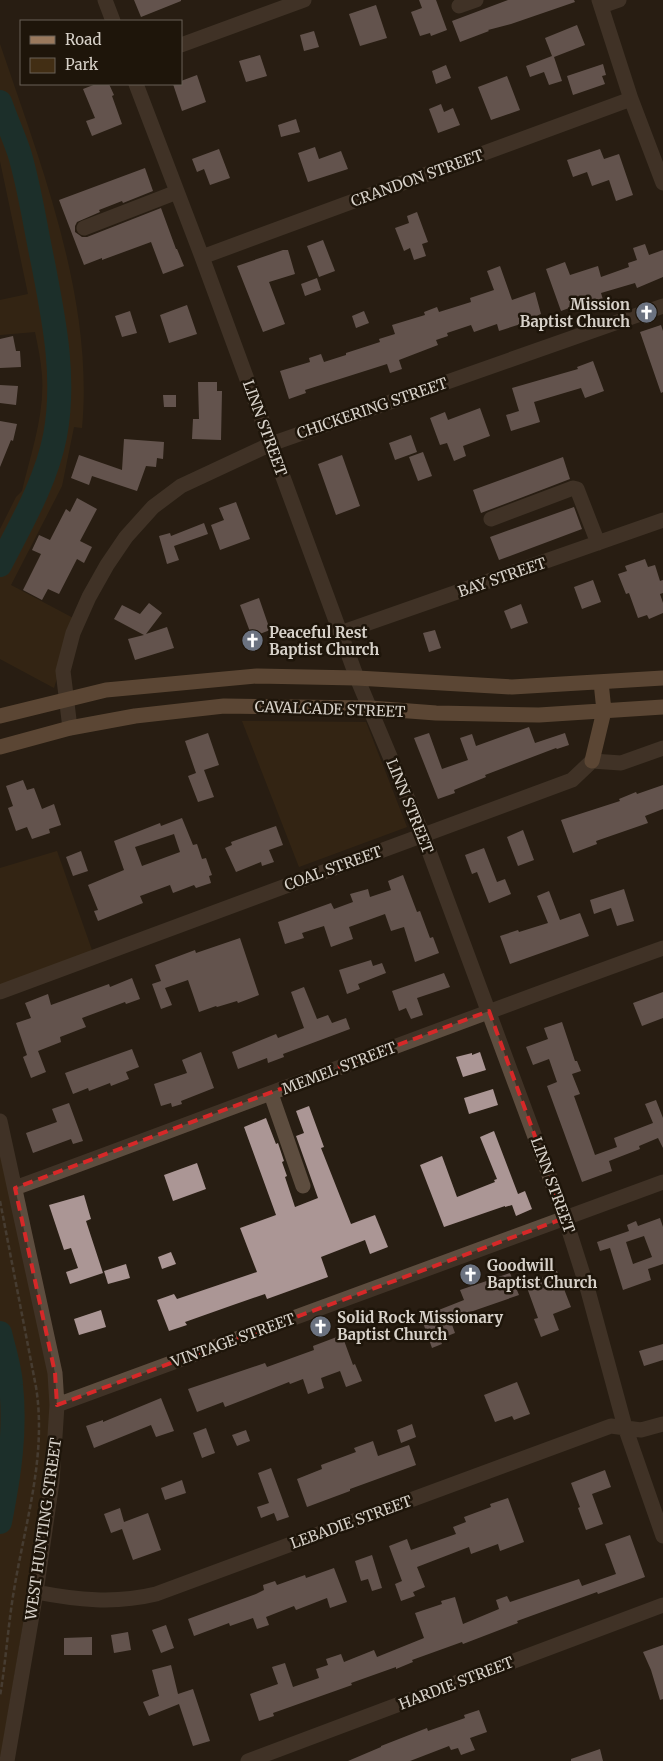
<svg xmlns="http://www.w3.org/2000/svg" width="663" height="1761" viewBox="0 0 663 1761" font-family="Merriweather,serif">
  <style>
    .green { fill: #422e14 }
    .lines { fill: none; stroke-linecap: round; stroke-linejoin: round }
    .river { stroke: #0e4648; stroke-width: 24 }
    .building { fill: #ab9695; fill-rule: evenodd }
    .path { stroke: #6b6258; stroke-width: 2.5; stroke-dasharray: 5 2.5; stroke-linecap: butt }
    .minor { stroke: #5d4d3f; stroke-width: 15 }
    .major { stroke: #9a795d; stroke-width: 15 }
    .marked { fill: none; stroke: #d62828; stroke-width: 4; stroke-dasharray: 10 6; stroke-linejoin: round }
    .labels { text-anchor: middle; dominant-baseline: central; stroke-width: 5; stroke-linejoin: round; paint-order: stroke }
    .street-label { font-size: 15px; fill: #d7d1c9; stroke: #1e150a }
    .poi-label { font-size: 15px; font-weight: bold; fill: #d7d1c9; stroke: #1e150a; text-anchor: start }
  </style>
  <rect width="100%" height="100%" fill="#281e13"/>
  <path class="green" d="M0 44C41 165 94 299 82 428L74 427 62 486 11 585 75 619 54 688 0 659V529L16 497 22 491C31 453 45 414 42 375 41 361 38 346 35 332L0 335V300L28 294 0 161Z
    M242 721 366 722 407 827 299 867Z
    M57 851 93 953 0 988V868Z
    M0 1141 50 1368V1463L0 1761Z"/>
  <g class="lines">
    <path class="river" d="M0 102C6 119 13 135 19 152 30 188 35 226 43 263 54 320 66 378 55 436 46 482 21 524 0 565
      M0 1333C4 1350 10 1368 11 1385 16 1432 9 1476 0 1522"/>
  </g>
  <path class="building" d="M134 0H181V1L141 17Z
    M419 0H436L447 30 431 36 430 33 420 36 411 12 422 8Z
    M508 0H574L575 2 511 24 488 30 489 31 460 42 452 21Z
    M376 5 387 38 360 46 349 14Z
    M577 25 585 45 554 57 562 81 549 85 544 72 530 77 526 66 552 56 545 38Z
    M314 31 319 47 304 51 300 35Z
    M260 55 267 76 246 82 239 61Z
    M603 64 606 75 602 76 605 84 573 95 567 76Z
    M446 65 451 78 436 84 432 71Z
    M197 75 206 102 182 111 173 84H181V81Z
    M507 76 520 110 491 120 478 87Z
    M96 84H109L114 95 112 96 122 124 92 136 86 121 95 118 83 89Z
    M441 104 444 112 453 108 460 125 438 133 429 109Z
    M296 119 300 132 281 137 278 125Z
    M315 147 319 159 341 151 348 169 308 182 298 153Z
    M219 149 230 178 210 185 204 169 197 172 192 159Z
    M600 149 604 159 619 154 633 195 616 201 609 180 592 186 587 172 573 177 567 160Z
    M145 168 153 191 123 203 122 201 99 210 100 212 77 222 75 226V232L82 237H87L161 208 176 249H177L184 266 163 274 151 242 102 260V258L84 265 59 200Z
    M417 212 428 242 422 244 426 256 414 260 410 248 404 251 395 228 409 223 407 216Z
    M323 240 335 271 319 277 307 246Z
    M645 244 649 255 663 250V277L637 288 635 283 601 293 604 303 590 308 588 301 561 311 546 269 565 262 570 275 598 266 601 277 629 267 628 263 637 260 633 248Z
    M283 250H288L295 274 269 282 285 324 263 332 237 266Z
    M500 266 512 300 535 292 541 314 536 316 539 323 528 326 527 322 499 331 497 324 474 332 471 325 447 333 448 336 436 340 438 345 399 360 402 369 390 373 387 364 305 390 306 393 289 399 280 371 310 362 309 358 321 354 324 362 346 355V353L380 342 379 339 395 334 392 325 425 315 424 312 437 307 439 312 471 302 470 298 494 290 487 271Z
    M317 278 321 290 305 296 301 284Z
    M187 305 197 334 169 343 160 315Z
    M130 311 137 333 122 337 115 316Z
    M364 311 369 323 356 328 352 316Z
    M661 325 663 331V392L661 393 640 332Z
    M13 336 16 351H20L21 367 0 368V339Z
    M593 361 604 391 585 398 581 388 534 402 540 422 511 431 506 415 519 411 512 388 578 369 577 367Z
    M198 382H217V391H222L221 440 192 439 193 419H199Z
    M0 385 18 386 16 405 0 403Z
    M163 395H176V407H164Z
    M480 408 490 436 463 446 466 456 454 461 447 443 440 445 430 418 445 412 448 420Z
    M0 421 17 424 13 441 11 440 0 467Z
    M411 435 417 452 395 460 389 443Z
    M124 439 164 442 163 459 157 458 156 467 146 466 137 491 92 476 89 485 71 478 79 455 122 470Z
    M423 452 432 476 418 481 409 457Z
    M342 455 360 506 336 515 318 464Z
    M563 457 570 479 481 513 473 490Z
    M77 498 97 509 80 541 92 547 84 563 77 559 59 594 48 589 42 600 23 590 41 554 32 550 39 535 50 540 66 509 70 512Z
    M236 502 250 539 220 550 211 525 224 520 219 508Z
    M574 507 582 529 499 560 490 537Z
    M204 523 208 534 174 546 179 560 167 564 159 536 170 533 171 536Z
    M645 559 648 567 655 565 660 581 663 580V593L660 594 663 603V613L649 619 647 615 638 618 629 593 626 594 618 574 627 571 625 566Z
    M593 580 601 602 582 609 574 587Z
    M259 598 270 630 252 637 240 605Z
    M149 603 162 613 146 634 167 627 174 648 135 660 128 639 144 635 114 619 122 605 140 614Z
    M521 604 528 623 511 629 504 611Z
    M435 630 441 648 429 652 423 633Z
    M529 727 535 743 565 733 569 745 557 749 556 748 485 775 486 777 454 790 455 793 438 799 414 738 429 733 442 769 468 760 460 738 472 734 476 746Z
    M208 733 219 765 204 770 214 797 198 802 188 776 196 773 185 741Z
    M23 780 27 790 34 788 42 809 54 804 61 825 49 829 50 833 32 839 27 827 16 831 8 808 13 806 6 786Z
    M663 785V809L645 816 648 823 596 841 597 844 573 853 561 820 620 801 619 799 636 792 637 794Z
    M182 818 193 845 197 844 202 859 206 858 212 875 209 876 211 883 196 888 194 885 173 893 170 885 140 896 143 903 98 921 94 911 98 910 88 885 124 870 114 841 160 823 161 826ZM174 834 180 852 142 866 135 847Z
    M276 826 283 845 269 850 274 862 262 866 261 862 236 872 225 848 232 845 231 842Z
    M523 830 534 860 518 866 507 837Z
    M484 848 497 882 505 879 511 894 489 903 477 872 472 874 465 855Z
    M81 851 88 871 73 876 66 857Z
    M403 875 417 912 420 911 430 938 433 937 439 953 415 962 404 927 391 931 385 914 349 927 353 939 331 947 324 926 302 933 304 938 285 944 278 922 331 903 334 909 353 902 350 894 368 889 370 897 391 890 388 881Z
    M624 889 634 921 617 926 611 908 594 914 590 900Z
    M549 891 560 920 580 913 589 936 510 964 500 936 518 930 519 932 548 923 537 896Z
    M240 938 259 995 238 1003 237 1001 217 1007 216 1006 199 1012 188 980 165 988 172 1005 161 1009 152 984 161 981 155 965 195 950 196 953Z
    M371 960 373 966 382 963 386 973 358 984 360 989 347 994 339 970Z
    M444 973 450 987 417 998 423 1015 411 1019 406 1008 399 1011 392 991Z
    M132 978 140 999 126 1004 125 1002 82 1018 86 1027 60 1037 61 1042 38 1051 46 1072 31 1078 23 1057 27 1055 16 1023 31 1018 25 1003 48 994 51 1005 109 984 110 987Z
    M304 987 317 1019 328 1015 332 1023 346 1018 350 1029 283 1054 284 1057 268 1063 267 1058 238 1069 232 1052 276 1034 278 1038 304 1028 291 992Z
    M663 992V1018L642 1026 633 1003Z
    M562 1022 575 1061H577L581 1071 572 1074 580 1094 574 1096 595 1155 617 1147 614 1138 653 1123 645 1104 656 1100 663 1118V1148L658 1138 639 1146 640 1149 609 1161 612 1171 582 1182 547 1086 557 1082 549 1059 533 1065 526 1047 548 1039 544 1028Z
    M132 1049 139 1067 126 1072 129 1079 111 1086 110 1083 89 1091 88 1088 73 1094 65 1073Z
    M201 1052 214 1088 181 1101 182 1104 172 1107 171 1103 161 1106 154 1084 187 1073 182 1060Z
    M480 1052 486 1070 463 1077 456 1057 472 1053V1055Z
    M493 1089 498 1105 469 1114 464 1098Z
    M69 1103 83 1141 73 1144 71 1139 33 1153 26 1133 57 1122 52 1109Z
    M309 1106 324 1147 321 1148 351 1224 375 1215 388 1247 370 1254 365 1240 321 1257 328 1277 267 1299 265 1294 233 1305 185 1322 187 1325 169 1331 157 1300 174 1294 177 1299 257 1272 240 1228 276 1215 244 1127 266 1118 276 1144 278 1143 284 1161 282 1162 287 1176 285 1177 295 1207 318 1198 296 1136 304 1133 296 1111Z
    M494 1131 518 1194 525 1191 532 1209 516 1216 512 1205 505 1207V1206L444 1227 420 1165 442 1156 457 1197 495 1182 494 1180 497 1179 480 1137Z
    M197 1163 206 1189 173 1201 164 1175Z
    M84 1195 91 1219 86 1221 103 1273 70 1284 66 1272 78 1268 71 1248 64 1250 49 1205Z
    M660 1218 663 1227V1264L648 1269 651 1280 623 1290 610 1248 600 1251 597 1242 629 1231 627 1225 636 1221 638 1226ZM644 1236 652 1257 633 1264 626 1242Z
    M171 1252 176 1264 162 1269 158 1257Z
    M126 1264 130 1278 108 1284 104 1271Z
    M557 1271 571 1307 553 1314 559 1330 541 1337 534 1319 538 1318 526 1285Z
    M510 1273 519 1295 450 1319 455 1333 440 1339 442 1344 432 1348 421 1317 464 1300 460 1290Z
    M101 1310 106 1327 79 1335 74 1319Z
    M342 1335 353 1365 355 1364 362 1381 346 1387 340 1371 321 1378 324 1388 308 1394 303 1379 290 1384 289 1382 225 1407 223 1402 197 1412 188 1389 265 1363 267 1367 314 1350 313 1346Z
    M663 1344V1360L644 1366 639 1351Z
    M517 1382 530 1414 514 1420 512 1416 495 1422 484 1395Z
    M161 1398 174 1431 156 1437 151 1425 94 1448 86 1426 103 1420V1422Z
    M412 1424 416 1437 401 1443 397 1430Z
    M206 1428 215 1453 202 1458 193 1433Z
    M246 1430 250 1441 237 1446 232 1435Z
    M373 1441 378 1456 409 1445 416 1465 350 1489V1491L307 1507 297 1479 322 1469 321 1465 356 1452 354 1448Z
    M271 1468 289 1517 277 1521 274 1513 261 1518 257 1507 269 1503 258 1473Z
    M605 1470 611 1487 592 1494 603 1524 586 1530 578 1508 580 1507 571 1483Z
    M182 1480 186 1493 165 1500 161 1488Z
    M508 1498 524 1542 500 1551 498 1544 471 1554 469 1547 417 1567 425 1587 413 1592 415 1596 401 1601 395 1584 402 1581 389 1546 407 1539 411 1550 456 1534 453 1527 466 1522 464 1517 491 1507 490 1504Z
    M120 1508 124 1522 148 1513 161 1550 133 1560 122 1529 111 1533 104 1514Z
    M630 1535 645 1577 598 1594 597 1592 517 1621 518 1623 463 1644 462 1642 412 1660 413 1662 396 1669V1667L351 1683 352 1685 273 1713 274 1716 259 1721 250 1694 278 1684 272 1667 285 1663 293 1687 319 1678 316 1669 328 1665 326 1659 341 1654 344 1662 374 1650 377 1657 424 1638 415 1613 442 1604 441 1601 455 1597 463 1624 499 1609 496 1600 507 1596 510 1602 579 1579 582 1586 616 1574 605 1544Z
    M372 1555 382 1588 372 1591 368 1579 361 1581 355 1561Z
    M334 1568 347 1602 330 1608 327 1598 296 1610 294 1606 266 1617 269 1625 257 1629 253 1618 230 1626 229 1623 194 1636 188 1619 256 1594 264 1590 263 1585 275 1581 277 1585 305 1575 306 1578Z
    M166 1625 174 1648 161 1653 152 1630Z
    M128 1632 131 1650 114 1653 111 1635Z
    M92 1637V1655H64V1638Z
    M663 1645V1699L660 1700 651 1670 643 1652Z
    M171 1665 178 1694 193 1689 210 1741 193 1746 179 1704 149 1716 143 1702 159 1696 152 1670Z
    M479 1710 487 1732 470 1738 475 1750 461 1755 458 1748 451 1750 449 1746 410 1761H348L381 1747V1746L427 1728 428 1731 465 1718 464 1715Z
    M600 1749 603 1761H571V1759Z"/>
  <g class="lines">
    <path class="path" d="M0 1201 36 1387C47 1456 25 1523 14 1590 8 1625 6 1661 0 1696"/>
    <path class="minor" d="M105 0 113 21
      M599 0 631 99 663 183
      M459 6 476 0
      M602 6 619 0
      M181 45 304 0
      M136 84 202 257 357 678 423 835 565 1218 587 1287 625 1427 663 1536
      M84 228 177 192
      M202 257 631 99
      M491 519 573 488 577 489 598 543
      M340 633 663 520
      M70 728 63 671 73 633 89 597 107 565 126 537 153 507 181 486 271 444 663 306
      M0 992 572 780 592 761 621 763 663 748
      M271 1094 303 1186
      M0 1121 55 1373 57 1405 52 1482 36 1592 7 1761
      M15 1188C231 1109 446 1026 663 948
      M57 1405 663 1182
      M36 1592C77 1600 115 1604 156 1594L611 1426 641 1430 663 1424
      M248 1761 663 1605"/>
    <path class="major" d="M0 716 106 690 257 676 357 678 512 687 663 678
      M0 747 70 728 135 716 224 706 370 708 436 713 539 715 663 707
      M592 761 604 711 601 682"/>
  </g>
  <path d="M0 0H663V1761H0ZM489 1011 565 1218 57 1405 55 1373 15 1188Z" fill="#281e13" fill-opacity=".55" fill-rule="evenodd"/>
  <path class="marked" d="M489 1011 565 1218 57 1405 55 1373 15 1188Z"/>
  <defs>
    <symbol id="church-disc" viewBox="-11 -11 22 22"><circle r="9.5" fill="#6b7280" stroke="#1e150a"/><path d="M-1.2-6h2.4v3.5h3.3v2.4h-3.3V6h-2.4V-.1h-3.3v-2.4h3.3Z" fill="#fff"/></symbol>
  </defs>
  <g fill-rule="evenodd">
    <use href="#church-disc" x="634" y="300" width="25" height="25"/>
    <use href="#church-disc" x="240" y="628" width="25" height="25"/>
    <use href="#church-disc" x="458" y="1262" width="25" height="25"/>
    <use href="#church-disc" x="308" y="1314" width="25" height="25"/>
  </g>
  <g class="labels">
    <g class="street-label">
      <text transform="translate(417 178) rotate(-20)">CRANDON STREET</text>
      <text transform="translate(372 408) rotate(-19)">CHICKERING STREET</text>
      <text transform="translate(265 428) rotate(70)">LINN STREET</text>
      <text transform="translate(502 577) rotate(-19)">BAY STREET</text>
      <text transform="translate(330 709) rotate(2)">CAVALCADE STREET</text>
      <text transform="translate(410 806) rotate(68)">LINN STREET</text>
      <text transform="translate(333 868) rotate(-20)">COAL STREET</text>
      <text transform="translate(339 1068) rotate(-21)">MEMEL STREET</text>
      <text transform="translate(553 1185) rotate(70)">LINN STREET</text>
      <text transform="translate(233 1340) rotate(-20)">VINTAGE STREET</text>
      <text transform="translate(351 1522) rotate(-20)">LEBADIE STREET</text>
      <text transform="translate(43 1529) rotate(-82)">WEST HUNTING STREET</text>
      <text transform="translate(456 1683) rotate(-21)">HARDIE STREET</text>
    </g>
    <g class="poi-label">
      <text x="630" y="304" text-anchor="end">Mission<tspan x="630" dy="17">Baptist Church</tspan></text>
      <text x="269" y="632">Peaceful Rest<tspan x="269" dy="17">Baptist Church</tspan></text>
      <text x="487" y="1265">Goodwill<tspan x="487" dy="17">Baptist Church</tspan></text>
      <text x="337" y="1317">Solid Rock Missionary<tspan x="337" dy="17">Baptist Church</tspan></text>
    </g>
  </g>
  <rect x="20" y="20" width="162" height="65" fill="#1e150a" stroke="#686056"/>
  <rect x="30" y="36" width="25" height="8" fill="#9a795d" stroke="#686056"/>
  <text x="65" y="45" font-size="15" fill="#d7d1c9">Road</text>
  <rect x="30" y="58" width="25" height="15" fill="#422e14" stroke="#686056"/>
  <text x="65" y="70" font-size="15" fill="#d7d1c9">Park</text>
</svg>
